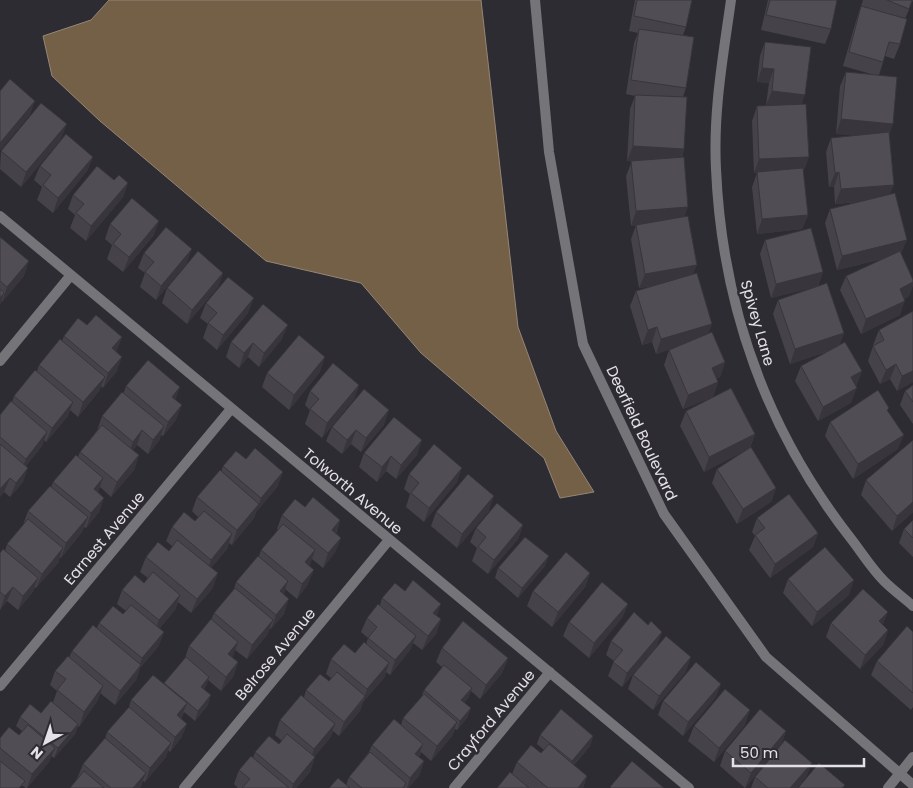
<svg xmlns="http://www.w3.org/2000/svg" width="913" height="788" viewBox="0 0 913 788" font-family="Poppins,sans-serif">
  <style>
    .water { fill: #745f47; stroke: #968677 }
    .lines { fill: none; stroke-linecap: round; stroke-linejoin: round }
    .minor { stroke: #757478; stroke-width: 10 }
    .tertiary { stroke: #757478; stroke-width: 10 }
    .wall { fill: #454249 }
    .shaded-wall { fill: #38363c }
    .building { fill: #504d55; stroke: #38363c }
    .labels { text-anchor: middle; dominant-baseline: central; stroke-width: 5; stroke-linejoin: round; paint-order: stroke }
    .street-label { font-size: 15px; fill: #e4e2e7; stroke: #2e2c33 }
  </style>
  <rect width="100%" height="100%" fill="#2e2c33"/>
  <path class="water" d="M109 0H481L518 327 556 431 594 492 560 498 544 458 421 353 361 283 266 261 100 121 52 76 43 36 91 20Z"/>
  <g class="lines">
    <path class="minor" d="M731 0C723 57 713 112 716 169 722 306 767 432 852 540 862 553 872 569 884 581 893 590 904 598 913 606
      M0 216 689 788
      M0 361 71 275
      M0 686 231 409
      M184 788 389 540
      M454 788 550 672
      M888 788 913 757"/>
    <path class="tertiary" d="M535 0 549 152 583 344 664 514 766 657 913 785"/>
  </g>
  <path class="wall" d="M635 0H692L686 27 683 35 686 88 683 97 684 149 682 157 684 217 693 274 709 333 725 362 720 377 716 378 718 382 713 397 683 409 664 365 669 350 674 348 656 354 652 342 642 345 630 306 636 291 655 286 639 288 631 239 636 225 631 226 626 176 632 161H627L630 109 635 96 626 94 634 43 638 33 629 31Z
    M768 0H837L831 29 825 44 761 30Z
    M863 0H913L905 19 900 44 894 59 885 56 879 75 889 135 890 194 901 254 913 280V285L909 296 904 299 900 315 861 334 840 290 846 276 882 259 837 270 825 223 830 209 860 202 835 204 834 187H829L826 152 831 138 856 135 836 134 840 86 846 72 871 74 843 66 856 21 861 6 864 7 861 6Z
    M765 42 802 104 803 171 808 215 802 229 757 234 752 187 757 173H754L752 121 757 106H771L766 105 769 83 757 82 760 56Z
    M61 139 21 187 0 169 1 151Z
    M93 157 87 171 53 213 37 200 42 187 34 180 40 166Z
    M114 180 128 183 123 197 86 241 70 228 75 215 68 209 73 195Z
    M110 224 154 235 123 272 107 259 112 245 105 239Z
    M0 237 24 276 2 302 1 301 0 305Z
    M765 240 823 272 818 286 844 333 839 345 862 371 856 386H855L851 403 818 421 795 381 801 366 832 350 790 364 773 314 778 300 814 287 771 298 760 254Z
    M144 253 187 263 156 300 140 287 145 273 138 268Z
    M223 273 218 287 187 324 162 303 167 288Z
    M206 303 248 313 217 350 203 338 208 324 200 318Z
    M87 325 122 337 116 352 117 371 103 388 101 386 99 391 78 417 70 410 68 416 46 442 44 440 42 446 26 466 23 482 10 497 4 492 0 497V415L12 402 14 396 37 371 39 365 62 341 64 336Z
    M879 330 913 382 897 391 890 379 880 384 868 361 873 346H874L873 345Z
    M282 339 259 367 248 357 239 368 226 357 231 342Z
    M320 372 289 410 262 387 267 373Z
    M359 385 354 399 322 438 305 424 310 410 305 405 310 391Z
    M913 385V424L900 405 905 391Z
    M126 386 176 400V420L163 436 161 435 159 441 148 454 137 445 133 450 139 455 134 470 111 497 100 487 98 492 104 498 99 512 86 528 84 527 82 532 61 558 60 557 58 563 36 588 35 587 32 593 18 610 7 601 0 610V553L5 551 7 544 23 525 28 511 51 487 53 482 78 457 80 452 97 431 102 416 124 392Z
    M686 411 755 434 750 448 776 488 771 502 737 524 712 483 717 469 746 450 704 472 680 426Z
    M830 422 898 449 853 479 825 436Z
    M384 425 361 452 351 444 342 454 326 441 332 427Z
    M364 453 417 455 396 479 386 471 377 482 359 467Z
    M223 466 278 486 256 512 254 518 232 545 229 543 227 549 211 568 213 588 191 613 178 602 175 610 159 629 164 632 158 647 140 668 136 680 115 705 100 693 98 700 79 727 78 726 75 734 54 758 51 756 49 762 27 788H26L23 786 0 788V738L19 735 22 731 16 726 20 717 41 713 53 702 57 691 50 685 55 671 69 658 72 651 97 628 99 623 123 614 126 611 117 604 122 590 144 583 148 578 140 572 146 557 169 551 172 546 166 541 172 527 195 521 198 517 192 511 197 497 221 472Z
    M409 474 457 482 424 522 406 507 410 494 404 489Z
    M866 480 913 512 892 531 861 495Z
    M305 507 340 520 336 534 341 538 335 552 323 568 312 559 309 566 308 584 297 599 285 589 284 594V614L271 629 270 628 267 635 247 659 235 650 232 657 238 662 233 677 221 691 208 680 206 686 204 689 208 705 195 721 184 712 181 719 187 724 181 738 170 752 168 750 166 757 145 782 143 781 140 788H70L77 779 83 764 105 739 107 732 129 707 131 700 164 684 185 658 189 646 211 620 214 613 234 589 236 582 259 556 261 550 278 530 277 529 282 515Z
    M489 511 457 548 431 526 436 512Z
    M757 518 818 533 813 547 770 578 749 550 755 536 752 532Z
    M913 520V557L899 543 904 529Z
    M523 525 518 539 488 574 472 561 477 548 470 542 476 528Z
    M545 566 518 598 495 578 498 568Z
    M590 573 585 587 552 627 527 606 533 591Z
    M788 579 849 595 812 626 783 593Z
    M405 591 441 619 436 634 422 650 413 643 410 650 390 675 386 672 384 678 363 702 360 711 339 736 333 731 330 738 314 757H315L310 772 296 788H238L234 784 239 770 253 758 255 752 279 744 282 741 275 735 280 720 304 697 306 690 329 681 331 678 326 674 331 659 355 653 366 644 368 638 361 632 367 618 380 605 382 598Z
    M628 604 622 618 589 658 563 636 569 622Z
    M831 623 883 625 888 630 883 645 860 669 826 637Z
    M648 625 662 632 656 647 622 687 608 676 614 661 606 655 611 641Z
    M913 632V707L911 710 871 675 877 661Z
    M442 648 508 658 502 673 480 699 471 691 468 698 464 703 471 708 467 718 457 730 455 729 452 736 431 761 421 752 419 757 424 761 419 776 408 788H329L346 785 349 777 369 752 372 745 401 725 403 718 421 698 424 690 442 667 436 662Z
    M686 672 653 710 628 689 633 675Z
    M721 684 715 698 683 736 658 715 663 701Z
    M745 725 714 762 688 741 694 726Z
    M786 731 781 745 745 788 720 766 725 751Z
    M540 735 593 736 590 746 574 765 587 776 583 788H497L512 774 517 762 541 753 544 750 537 744Z
    M812 763 806 777 797 788H751L755 777Z"/>
  <path class="shaded-wall" d="M762 68 774 69 769 83 757 82Z
    M772 91 805 95 800 109 766 105Z
    M35 101 30 115 0 151V143Z
    M841 119 893 124 888 138 836 134Z
    M67 124 61 139 21 187 26 172Z
    M633 146 684 149 679 164 627 161Z
    M93 157 87 171 53 213 58 198Z
    M809 157 804 171 754 173 759 159Z
    M839 172 834 187H829L835 173Z
    M128 183 123 197 86 241 91 226Z
    M894 185 888 199 835 204 841 189Z
    M688 207 683 221 631 226 636 211Z
    M808 215 802 229 757 234 762 219Z
    M159 221 154 235 123 272 129 257Z
    M907 240 901 254 837 270 842 256Z
    M192 249 187 263 156 300 161 286Z
    M29 261 24 276 2 302 7 287Z
    M697 265 691 279 639 288 645 274Z
    M823 272 817 287 771 298 776 284Z
    M223 273 218 287 187 324 192 310Z
    M913 282V285L909 296 894 303 900 289Z
    M4 293 0 305V298Z
    M254 298 248 313 217 350 223 335Z
    M905 301 900 315 861 334 866 319Z
    M712 324 707 338 656 354 661 339Z
    M288 325 282 339 259 367 264 353Z
    M657 327 652 342 642 345 648 330Z
    M844 333 839 347 790 364 795 349Z
    M122 337 116 352 112 348Z
    M253 343 248 357 239 368 244 353Z
    M122 357 117 371 103 388 108 373Z
    M325 357 320 372 289 410 294 395Z
    M725 362 720 377 706 382 712 368Z
    M896 364 890 379 880 384 886 370Z
    M862 371 856 386 845 392 851 377Z
    M913 371V382L897 391 902 376Z
    M105 377 99 391 78 417 83 402Z
    M718 382 713 397 683 409 688 395Z
    M359 385 354 399 322 438 327 423Z
    M180 387 175 401 172 397Z
    M857 388 851 403 818 421 823 407Z
    M73 402 68 416 46 442 52 428Z
    M182 405 176 420 163 436 168 422Z
    M389 410 384 425 361 452 366 438Z
    M164 426 159 441 148 454 153 440Z
    M142 430 137 445 127 457 133 442Z
    M356 430 351 444 342 454 347 440Z
    M47 432 42 446 20 473 26 459Z
    M755 434 749 449 704 472 709 457Z
    M904 435 898 449 853 479 858 464Z
    M422 440 417 455 396 479 401 465Z
    M139 455 134 470 111 497 117 482Z
    M391 456 386 471 377 482 382 467Z
    M28 468 23 482 10 497 16 483Z
    M462 468 457 482 424 522 429 508Z
    M283 472 278 486 256 512 254 518 232 545 237 530 259 504 261 498Z
    M10 478 4 492 0 497V489Z
    M103 478 98 492 94 489Z
    M776 488 771 502 737 524 743 509Z
    M494 496 489 511 457 548 462 534Z
    M104 498 99 512 86 528 91 513Z
    M913 502V512L892 531 897 516Z
    M88 517 82 532 61 558 66 543Z
    M340 520 335 534 332 530Z
    M523 525 518 539 488 574 494 560Z
    M818 533 813 547 770 578 775 564Z
    M232 534 227 549 206 574 211 560Z
    M341 538 335 552 323 568 328 553Z
    M63 548 58 563 36 588 42 574Z
    M315 550 310 565 300 577 305 562Z
    M549 556 545 566 518 598 522 588Z
    M314 570 308 584 297 599 302 584Z
    M218 573 213 588 191 613 197 599Z
    M590 573 585 587 552 627 558 612Z
    M38 578 32 593 18 610 23 596Z
    M854 580 849 595 812 626 817 612Z
    M288 581 283 595 280 591Z
    M13 587 7 601 0 610 5 596Z
    M180 595 175 610 154 635 159 620Z
    M289 599 284 614 271 629 276 615Z
    M441 604 436 618 433 613Z
    M628 604 622 618 589 658 594 643Z
    M888 612 882 627 879 621Z
    M441 619 436 634 422 650 428 636Z
    M273 620 267 635 247 659 252 645Z
    M888 630 883 645 860 669 865 655Z
    M164 632 158 647 140 668 136 680 115 705 120 691 138 670 142 658Z
    M662 632 656 647 622 687 627 673Z
    M416 636 410 650 390 675 395 660Z
    M238 642 233 657 223 668 228 654Z
    M691 657 686 672 653 710 659 696Z
    M508 658 502 673 480 699 486 685Z
    M238 662 233 677 221 691 226 677Z
    M389 663 384 678 363 702 360 711 339 736 344 722 364 699 367 689Z
    M209 677 206 686 197 696 201 687Z
    M721 684 715 698 683 736 688 722Z
    M103 686 98 700 79 727 84 712Z
    M472 688 468 698 458 710 461 700Z
    M211 695 208 705 195 721 198 711Z
    M187 703 181 718 171 730 177 715Z
    M471 708 467 718 457 730 460 721Z
    M750 710 745 725 714 762 719 748Z
    M457 722 452 736 431 761 437 746Z
    M78 724 75 734 54 758 58 748Z
    M187 724 181 738 170 752 175 737Z
    M335 724 330 738 309 763 314 749Z
    M786 731 781 745 745 788 751 773Z
    M593 736 590 746 568 771 572 761Z
    M171 743 166 757 145 782 150 768Z
    M423 744 418 758 415 754Z
    M55 748 49 762 27 788 32 774Z
    M315 757 310 772 296 788H292L293 784Z
    M424 761 419 776 408 788H407L410 778Z
    M812 763 806 777 797 788H790Z
    M146 773 140 787V788H133Z
    M587 776 583 788H578Z"/>
  <path class="building" d="M637 0H692L686 27 634 16Z
    M770 0H837L831 29 766 15Z
    M887 0H912L909 9Z
    M861 6 907 19 900 44 889 42 883 62 849 52Z
    M639 29 694 37 686 88 631 80Z
    M765 42 811 47 805 95 772 91 774 69 762 68Z
    M846 72 897 77 893 124 841 119Z
    M10 79 35 101 0 143V91Z
    M635 95 687 97 684 149 633 146Z
    M41 103 67 124 26 172 1 151Z
    M806 104 809 157 759 159 757 106Z
    M889 132 894 185 841 189 839 172 835 173 831 138Z
    M66 134 93 157 58 198 43 185 51 175 40 166Z
    M684 157 688 207 636 211 631 161Z
    M97 166 114 180 119 175 128 183 91 226 76 213 84 204 73 195Z
    M803 168 808 215 762 219 757 172Z
    M895 193 907 240 842 256 830 209Z
    M132 198 159 221 129 257 113 244 121 234 110 224Z
    M688 216 697 265 645 274 636 225Z
    M166 227 192 249 161 286 145 272 154 262 144 253Z
    M811 228 823 272 776 284 765 240Z
    M0 237 29 261 7 287 0 281Z
    M198 251 223 273 192 310 167 288Z
    M900 251 913 280V282L900 289 905 301 866 319 846 276Z
    M697 273 712 324 661 339 657 327 648 330 636 291Z
    M228 277 254 298 223 335 208 323 217 313 206 303Z
    M827 283 844 333 795 349 778 300Z
    M0 289 4 293 0 298Z
    M263 304 288 325 264 353 253 343 244 353 231 342Z
    M913 311V371L902 376 896 364 886 370 873 346 884 340 879 330Z
    M96 315 122 337 112 348 122 357 108 373 64 336 78 318 87 325Z
    M712 332 725 362 712 368 718 382 688 395 669 350Z
    M299 335 325 357 294 395 267 373Z
    M60 339 105 377 83 402 39 365Z
    M845 342 862 371 851 377 857 388 823 407 801 366Z
    M148 360 180 387 172 397 182 405 168 422 126 386Z
    M333 363 359 385 327 423 310 409 319 399 310 391Z
    M35 370 73 402 52 428 14 396Z
    M913 385V402L905 391Z
    M731 388 755 434 709 457 686 411Z
    M364 389 389 410 366 438 356 430 347 440 332 427Z
    M878 390 889 408 887 410 904 435 858 464 830 422Z
    M122 392 164 426 153 440 142 430 133 442 102 416Z
    M11 401 47 432 26 459 0 437V415Z
    M394 417 422 440 401 465 391 456 382 467 364 453Z
    M102 425 139 455 117 482 80 452Z
    M913 440V502L897 516 866 480Z
    M0 444 28 468 16 483 10 478 0 489Z
    M434 444 462 468 429 508 411 493 419 483 409 474Z
    M751 447 776 488 743 509 717 469Z
    M255 448 283 472 261 498 223 466 236 451 246 459Z
    M76 455 103 478 94 489 104 498 91 513 53 482Z
    M220 470 259 504 237 530 197 497Z
    M468 474 494 496 462 534 436 512Z
    M50 486 88 517 66 543 28 511Z
    M789 494 818 533 775 564 755 535 765 528 757 518Z
    M313 497 340 520 332 530 341 538 328 553 282 515 295 499 305 507Z
    M497 503 523 525 494 560 478 547 486 537 476 528Z
    M204 511 232 534 211 560 172 527 184 512 195 521Z
    M28 519 63 548 42 574 7 544Z
    M913 520V538L904 529Z
    M283 524 315 550 305 562 314 570 302 584 261 550Z
    M525 537 549 556 522 588 498 568Z
    M177 540 218 573 197 599 146 557 158 542 169 551Z
    M825 547 854 580 817 612 788 579Z
    M3 549 38 578 23 596 13 587 5 596 0 592V553Z
    M566 552 590 573 558 612 533 591Z
    M258 556 288 581 280 591 289 599 276 615 236 582Z
    M153 572 180 595 159 620 122 590 135 575 144 583Z
    M413 580 441 604 433 613 441 619 428 636 382 598 395 583 405 591Z
    M602 582 628 604 594 643 569 622Z
    M235 588 273 620 252 645 214 613Z
    M863 589 888 612 879 621 888 630 865 655 831 623Z
    M378 604 416 636 395 660 368 638 377 627 367 618Z
    M131 605 164 632 142 658 99 623 113 606 123 614Z
    M634 612 648 625 651 621 662 632 627 673 613 662 623 650 611 641Z
    M211 619 238 642 228 654 238 662 226 677 189 646Z
    M463 621 508 658 486 685 442 648Z
    M93 625 141 665 120 691 72 651Z
    M907 626 913 632V693L877 661Z
    M666 636 691 657 659 696 633 675Z
    M364 642 389 663 367 689 331 659 344 644 355 653Z
    M68 656 103 686 84 712 57 690 66 679 55 671Z
    M186 657 209 677 201 687 211 695 198 711 164 683Z
    M696 662 721 684 688 722 663 701Z
    M444 665 472 688 461 700 471 708 460 721 424 690Z
    M337 672 365 696 344 722 306 690 320 674 329 681Z
    M153 675 187 703 177 715 187 724 175 737 131 700Z
    M725 689 750 710 719 748 694 726Z
    M424 694 457 722 437 746 403 718Z
    M301 695 335 724 314 749 280 720Z
    M51 701 78 724 58 748 20 717 30 704 41 713Z
    M129 707 171 743 150 768 107 732Z
    M561 709 593 736 572 761 540 735Z
    M760 709 786 731 751 773 725 751Z
    M394 719 423 744 415 754 424 761 410 778 372 745Z
    M28 725 55 748 32 774 0 748V738L9 727 19 735Z
    M287 734 315 757 293 784 255 752 269 736 279 744Z
    M105 738 146 773 133 788H111L83 764Z
    M785 740 812 763 790 788H768L755 777Z
    M549 744 587 776 578 788H548L517 762 531 745 541 753Z
    M370 752 406 783 403 788H362L349 777Z
    M251 756 289 788H242L250 779 239 770Z
    M0 761 25 781 19 788H0Z
    M632 761 664 788H611L610 787Z
    M819 763 845 785 842 788H798Z
    M84 771 104 788H70Z
    M510 772 529 788H497Z
    M338 778 350 788H329Z"/>
  <g class="labels">
    <g class="street-label">
      <text transform="translate(758 323) rotate(74)">Spivey Lane</text>
      <text transform="translate(642 433) rotate(65)">Deerfield Boulevard</text>
      <text transform="translate(353 491) rotate(40)">Tolworth Avenue</text>
      <text transform="translate(104 538) rotate(-50)">Earnest Avenue</text>
      <text transform="translate(275 654) rotate(-50)">Belrose Avenue</text>
      <text transform="translate(491 720) rotate(-50)">Crayford Avenue</text>
    </g>
  </g>
  <g transform="translate(45 743) rotate(220)" stroke="#2e2c33" stroke-width="4" paint-order="stroke">
  <path d="M0-4L9 19L0 12L-9 19Z" fill="#e4e2e7"/>
  <text y="-8" font-size="14" font-weight="bold" text-anchor="middle" fill="#e4e2e7">N</text>
  </g>
  <path d="M733 758v8h131v-8" fill="none" stroke="#e4e2e7" stroke-width="2.5"/>
  <text x="740" y="758" font-size="15" fill="#e4e2e7" stroke="#2e2c33" stroke-width="4" paint-order="stroke">50 m</text>
</svg>
